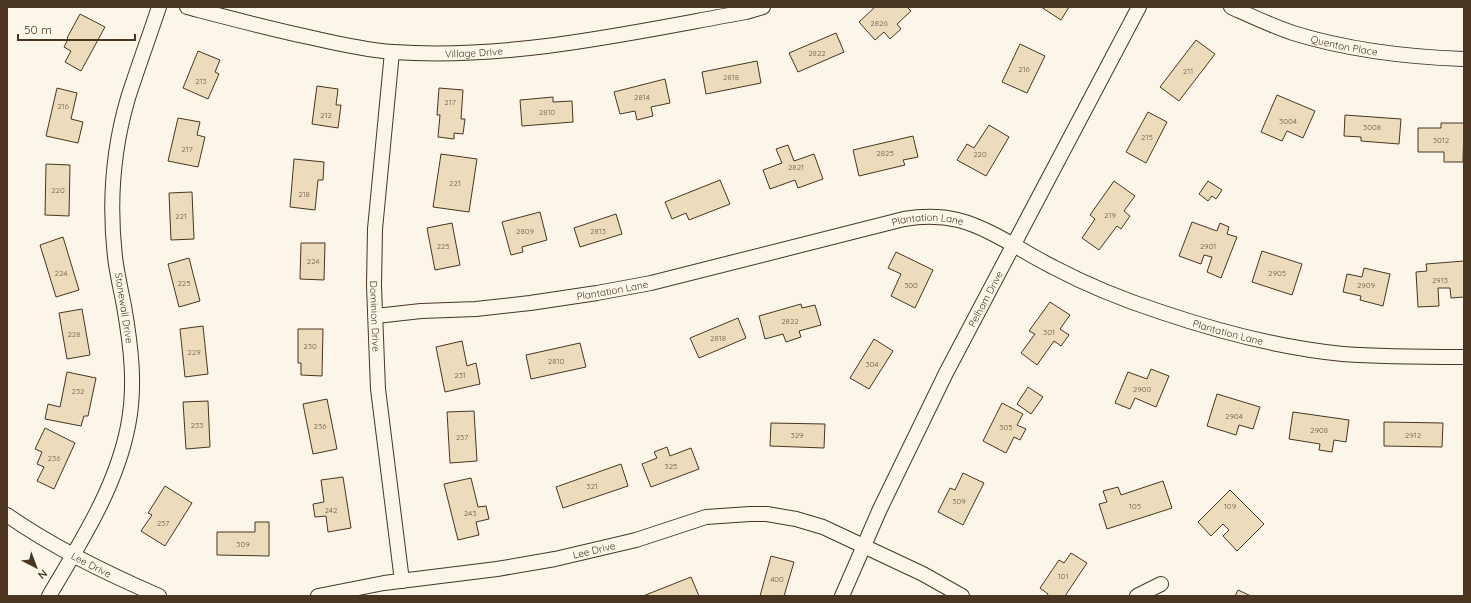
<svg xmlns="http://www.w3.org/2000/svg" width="1471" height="603" viewBox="0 0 1471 603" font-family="Quicksand,sans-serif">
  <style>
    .building { fill: #ecdcbc; stroke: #4a3520 }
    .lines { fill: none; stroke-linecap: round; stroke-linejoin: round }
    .minor-casing { stroke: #4a3520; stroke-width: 16 }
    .minor { stroke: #fbf6e9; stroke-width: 14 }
    .labels { text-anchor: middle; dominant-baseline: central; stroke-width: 3; stroke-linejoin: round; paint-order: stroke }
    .number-label { font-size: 8px; fill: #725f47 }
    .street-label { font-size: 10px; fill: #4a3520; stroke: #fbf6e9 }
  </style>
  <rect width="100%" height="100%" fill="#fbf6e9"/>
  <path class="building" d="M875 7H907L911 11 897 24 901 29 890 39 884 32 875 40 859 22Z
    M1041 7H1069L1061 20Z
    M80 14 105 27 81 71 65 62 71 51 64 47 68 39 67 38Z
    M836 33 844 52 798 72 789 53Z
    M1196 40 1215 54 1179 101 1160 87Z
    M1020 44 1045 56 1027 93 1002 82Z
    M198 51 220 60 215 72 219 74 208 99 183 88Z
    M757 61 761 83 706 94 702 72Z
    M665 79 670 103 651 107 653 116 637 120 635 111 620 114 614 92Z
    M317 86 338 89 336 105H341L338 128 312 124Z
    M57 88 77 93 71 119 83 122 78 143 46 136Z
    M439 88 463 90 461 119H465L463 134 454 133V139L438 137 440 115H437Z
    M1277 95 1315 111 1303 138 1287 131 1282 141 1261 132Z
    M553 97V102L572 101 573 122 522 126 520 100Z
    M1148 112 1167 122 1146 163 1126 152Z
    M1345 115 1401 119 1399 144 1361 141V137L1344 136Z
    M178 118 200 122 197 135 205 137 198 167 168 161Z
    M1441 123H1464L1463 162H1444V152H1418V128H1441Z
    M989 125 1009 137 986 176 957 160 967 144 974 148Z
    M913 136 918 157 903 160 905 165 859 176 853 150Z
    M788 145 794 161 814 154 823 179 798 188 795 180 770 189 763 170 782 163 776 149Z
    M441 154 477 159 469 212 433 207Z
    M294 159 324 162 323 180H318L315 210 290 207Z
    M46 164 70 165 69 216 45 215Z
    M720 180 730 204 689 220 686 213 672 219 665 202Z
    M1114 181 1135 196 1124 211 1130 216 1121 229 1117 226 1099 250 1082 238 1095 219 1090 215Z
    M1208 181 1222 190 1216 199 1212 196 1208 201 1199 194Z
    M192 192 194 239 171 240 169 193Z
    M540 212 547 240 522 247 523 252 511 255 502 222Z
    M616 214 622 234 580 247 574 228Z
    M1192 222 1217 231 1220 223 1229 227 1227 234 1237 237 1221 278 1207 272 1212 257 1204 255 1201 264 1179 256Z
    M452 223 460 265 435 270 427 228Z
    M63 237 79 290 56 297 40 245Z
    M301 243H325L324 280 300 279Z
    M1262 251 1302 264 1292 295 1252 282Z
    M896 252 933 270 915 308 891 296 901 274 888 268Z
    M189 258 200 301 179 307 168 264Z
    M1464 261V297L1451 298 1450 288H1438L1439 306 1418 307 1416 272 1427 271 1426 264Z
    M1364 268 1390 274 1383 306 1360 300 1361 296 1343 292 1347 274 1362 277Z
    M1050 302 1070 315 1060 329 1069 335 1061 346 1054 341 1037 365 1021 353 1035 334 1029 331Z
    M801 304 802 308 815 305 821 325 799 331 801 337 786 342 783 334 765 339 759 316Z
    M82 309 90 355 67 359 59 313Z
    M738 318 746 338 699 358 690 338Z
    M203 326 208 374 185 377 180 329Z
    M298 329H323L322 376 301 375V363H298Z
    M874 339 893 351 869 389 850 378Z
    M462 341 467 366 476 363 480 384 445 392 436 347Z
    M580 343 586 367 531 379 526 355Z
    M1151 369 1169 376 1156 407 1135 398 1130 409 1115 403 1128 372 1147 379Z
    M67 372 96 378 88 416H84L81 426 45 419 48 404 60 407Z
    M1028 387 1043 397 1031 414 1017 404Z
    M1217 394 1260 407 1253 429 1239 425 1236 435 1207 426Z
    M327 399 337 449 313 454 303 404Z
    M208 401 210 447 186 449 183 402Z
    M1002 403 1023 414 1017 425 1026 429 1020 440 1014 437 1006 453 983 441Z
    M474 411 477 461 450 463 447 412Z
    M1293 412 1349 420 1346 442 1334 440 1332 452 1319 450 1320 444 1289 439Z
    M1384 422 1443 423 1442 447 1384 446Z
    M771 423 825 424 824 448 770 446Z
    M45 428 75 443 54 489 37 481 44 467 37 464 42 452 35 449Z
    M667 447 670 456 691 448 699 469 651 487 642 464 657 458 654 452Z
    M621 464 628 486 563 508 556 487Z
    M963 473 984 483 963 525 938 512 950 488 955 490Z
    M343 477 351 528 328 532 326 516 315 517 313 504 324 502 321 480Z
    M471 478 478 507 486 506 489 519 476 522 479 535 458 540 444 484Z
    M1163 481 1172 508 1107 529 1099 504 1107 502 1103 491 1118 487 1121 495Z
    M165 486 192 503 165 546 141 531 152 515 148 513Z
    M1230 490 1264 524 1237 551 1223 536 1229 530 1223 524 1211 536 1198 522Z
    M255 522H269V556L217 555V532H255Z
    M1071 553 1087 563 1065 596H1047L1048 594 1040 588 1059 560 1064 563Z
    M771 556 794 562 784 596H760Z
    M691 577 699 596H643Z
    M1238 590 1251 596H1235Z"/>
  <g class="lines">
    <defs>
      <g id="minor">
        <path id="s1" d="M187 7C229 18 270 29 313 38 339 44 366 50 393 52 512 60 629 33 746 12L763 7"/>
        <path id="s2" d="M1231 7C1251 16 1272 26 1293 33 1348 50 1406 57 1464 59"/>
        <path id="s3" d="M392 52 375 229 374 286 378 389 402 581"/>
        <path id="s4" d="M376 316 421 311 476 309 530 303 597 293 651 283 904 219C922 216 941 216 958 220 990 228 1023 252 1053 267 1087 285 1124 300 1161 312 1220 332 1281 348 1343 354 1383 357 1424 357 1464 357"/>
        <path id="s5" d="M7 515C54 548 106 573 159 596"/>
        <path d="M49 596C80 543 116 488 128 426 136 386 131 346 124 306 121 290 117 274 115 257 109 204 113 149 128 98 138 67 149 37 159 7"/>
        <path id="s6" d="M318 596 384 583 497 569 555 559 636 540 706 517 750 514H767L796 519 823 527 923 574 962 596"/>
        <path id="s7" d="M842 596 880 509 946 373 1139 7"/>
        <path d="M1137 596 1161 584"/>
      </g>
    </defs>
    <use href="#minor" class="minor-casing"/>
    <use href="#minor" class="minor"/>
  </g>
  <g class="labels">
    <g class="number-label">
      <text x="879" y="23">2826</text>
      <text x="817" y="53">2822</text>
      <text x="1024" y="69">216</text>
      <text x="1188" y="71">211</text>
      <text x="731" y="77">2818</text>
      <text x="201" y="81">213</text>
      <text x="642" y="97">2814</text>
      <text x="450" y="102">217</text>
      <text x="63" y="106">216</text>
      <text x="547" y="112">2810</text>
      <text x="326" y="115">212</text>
      <text x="1288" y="121">3004</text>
      <text x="1372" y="127">3008</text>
      <text x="1147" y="137">215</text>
      <text x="1441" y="140">3012</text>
      <text x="187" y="149">217</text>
      <text x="885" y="153">2825</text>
      <text x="980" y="154">220</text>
      <text x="796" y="167">2821</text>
      <text x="455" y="183">221</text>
      <text x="58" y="190">220</text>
      <text x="304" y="194">218</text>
      <text x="1110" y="215">219</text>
      <text x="181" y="216">221</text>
      <text x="525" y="231">2809</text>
      <text x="598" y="231">2813</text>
      <text x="443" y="246">225</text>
      <text x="1208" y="246">2901</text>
      <text x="313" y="261">224</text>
      <text x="61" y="273">224</text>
      <text x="1277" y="273">2905</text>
      <text x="1440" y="280">2913</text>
      <text x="184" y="283">225</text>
      <text x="911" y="285">300</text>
      <text x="1366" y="285">2909</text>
      <text x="790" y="321">2822</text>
      <text x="1049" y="332">301</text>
      <text x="74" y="334">228</text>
      <text x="718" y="338">2818</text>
      <text x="310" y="346">230</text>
      <text x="194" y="352">229</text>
      <text x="556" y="361">2810</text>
      <text x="872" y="364">304</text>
      <text x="460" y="375">231</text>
      <text x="1142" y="389">2900</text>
      <text x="78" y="391">232</text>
      <text x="1234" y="416">2904</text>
      <text x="197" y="425">233</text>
      <text x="320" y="426">236</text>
      <text x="1006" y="427">305</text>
      <text x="1319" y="430">2908</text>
      <text x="797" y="435">329</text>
      <text x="1413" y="435">2912</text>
      <text x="462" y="437">237</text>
      <text x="54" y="458">236</text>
      <text x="671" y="466">325</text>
      <text x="592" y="486">321</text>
      <text x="959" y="501">309</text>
      <text x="1135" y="506">105</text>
      <text x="1230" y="506">109</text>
      <text x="331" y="510">242</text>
      <text x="470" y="513">243</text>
      <text x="163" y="523">237</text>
      <text x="243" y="544">309</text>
      <text x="1063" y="576">101</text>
      <text x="777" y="579">400</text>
    </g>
    <g class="street-label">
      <text stroke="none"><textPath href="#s2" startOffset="120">Quenton Place</textPath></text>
      <text stroke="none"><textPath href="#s1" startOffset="292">Village Drive</textPath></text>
      <text stroke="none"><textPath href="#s4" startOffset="562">Plantation Lane</textPath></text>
      <text stroke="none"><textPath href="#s4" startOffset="238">Plantation Lane</textPath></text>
      <text stroke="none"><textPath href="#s7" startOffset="330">Pelham Drive</textPath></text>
      <text transform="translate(124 308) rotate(81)">Stonewall Drive</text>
      <text stroke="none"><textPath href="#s3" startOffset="265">Dominion Drive</textPath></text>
      <text stroke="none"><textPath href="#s4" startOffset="886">Plantation Lane</textPath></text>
      <text stroke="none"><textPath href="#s6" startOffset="280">Lee Drive</textPath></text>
      <text stroke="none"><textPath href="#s5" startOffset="98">Lee Drive</textPath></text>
    </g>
  </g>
  <rect width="1471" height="603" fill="none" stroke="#4a3520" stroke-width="16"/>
  <g transform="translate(36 567) rotate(138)" stroke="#fbf6e9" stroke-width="3" paint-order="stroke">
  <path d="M0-3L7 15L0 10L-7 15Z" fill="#4a3520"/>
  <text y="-6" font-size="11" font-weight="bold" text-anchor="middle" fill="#4a3520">N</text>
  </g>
  <path d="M18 34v6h117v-6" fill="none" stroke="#4a3520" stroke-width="2"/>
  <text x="24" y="34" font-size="12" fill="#4a3520" stroke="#fbf6e9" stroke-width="3" paint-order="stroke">50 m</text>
</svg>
